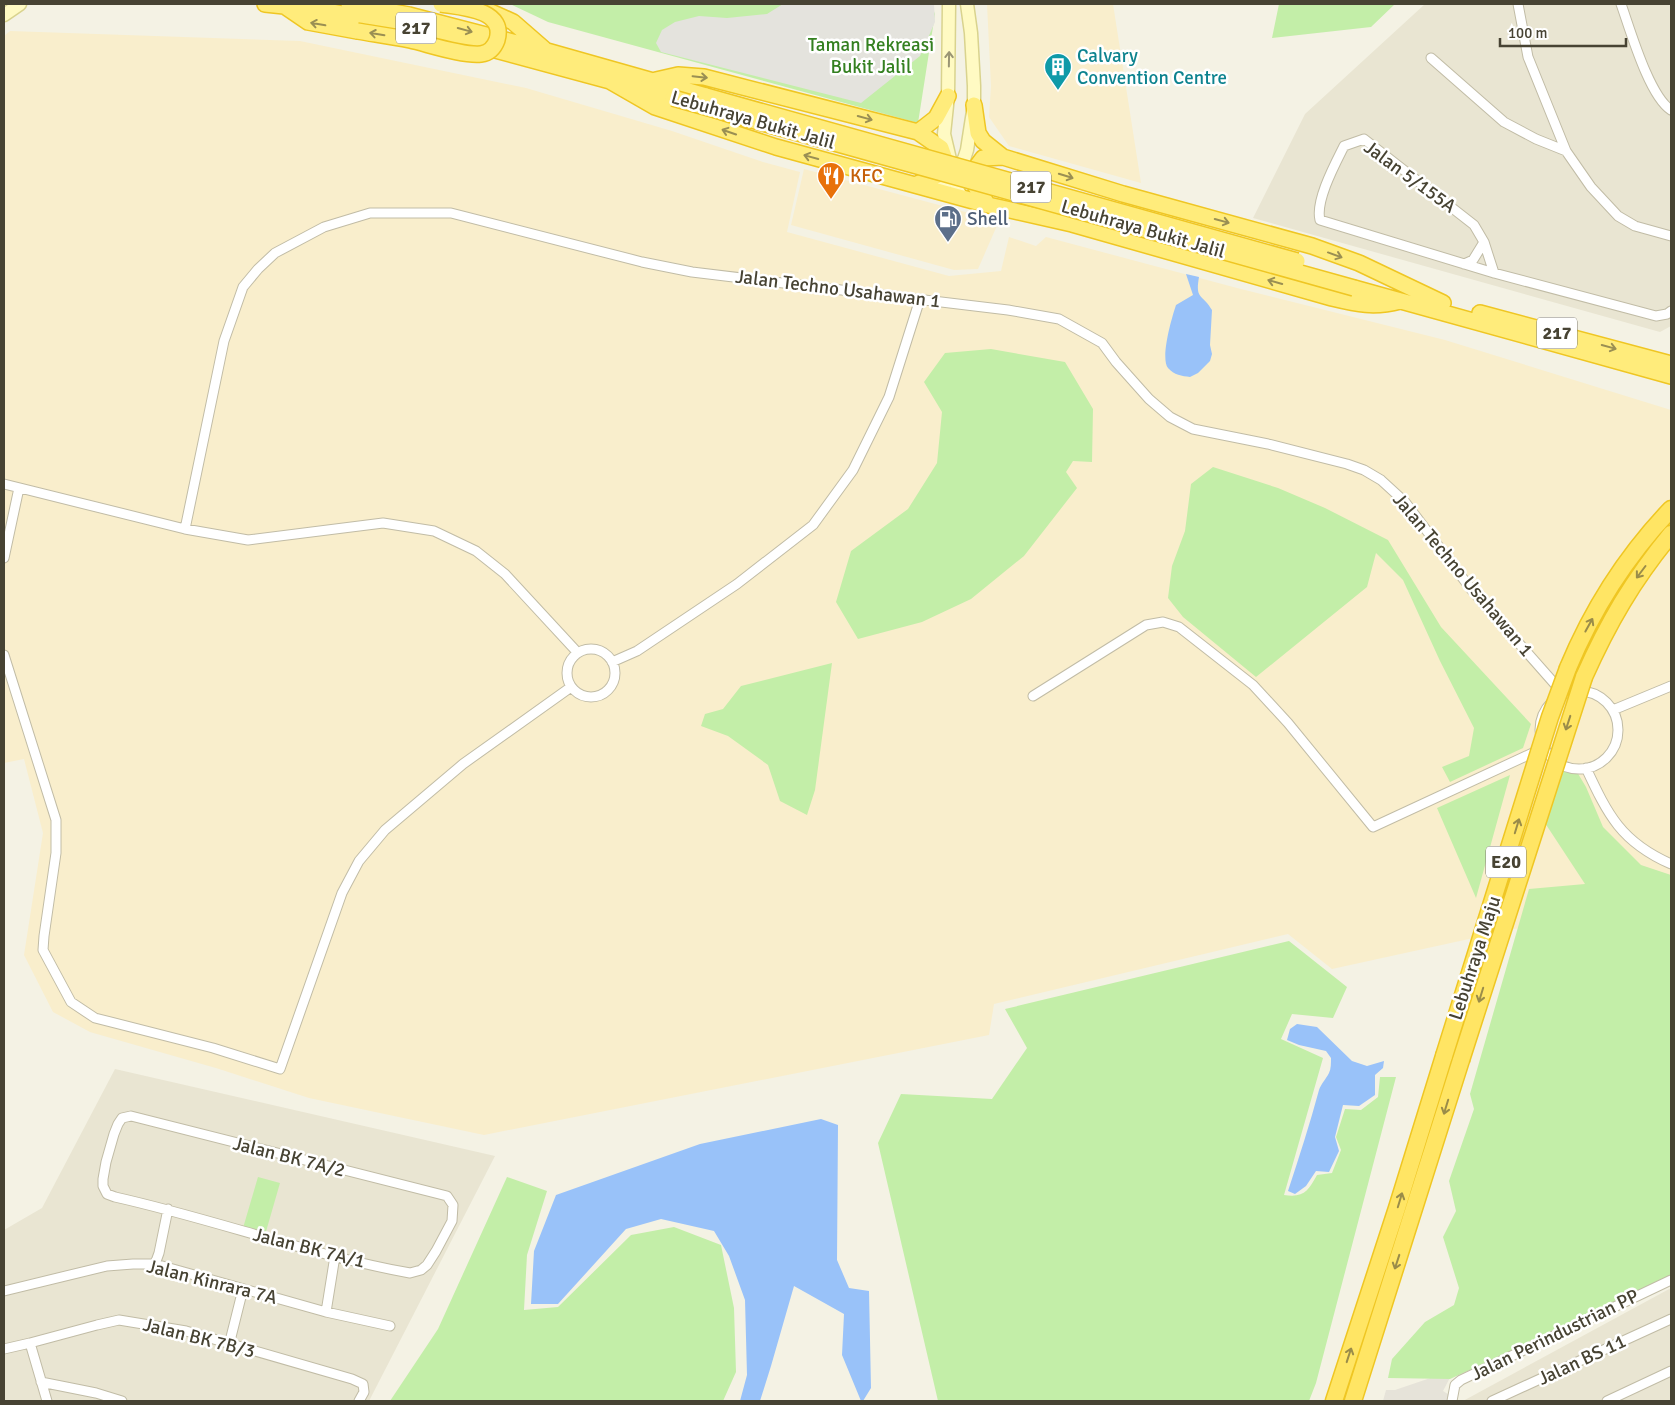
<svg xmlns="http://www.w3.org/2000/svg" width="1675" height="1405" viewBox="0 0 1675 1405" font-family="Signika,sans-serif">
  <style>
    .residential { fill: #e9e5d2 }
    .commercial { fill: #f9eecc }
    .industrial { fill: #e6e3d9 }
    .green { fill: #c3eea8 }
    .parking { fill: #e4e3dd }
    .water { fill: #99c2f9 }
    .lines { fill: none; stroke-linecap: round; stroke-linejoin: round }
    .minor-casing { stroke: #c1bca6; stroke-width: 11 }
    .secondary-casing { stroke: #d9d38e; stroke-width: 15 }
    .trunk-casing { stroke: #efc623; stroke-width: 18 }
    .motorway-casing { stroke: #efc623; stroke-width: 19 }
    .minor { stroke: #fff; stroke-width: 9 }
    .secondary { stroke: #fffac3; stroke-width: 12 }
    .trunk { stroke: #ffec7b; stroke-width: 15 }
    .motorway { stroke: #ffe564; stroke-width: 16 }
    .trunk-bridge-casing { stroke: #efc623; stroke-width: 18; stroke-linecap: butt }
    .motorway-bridge-casing { stroke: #efc623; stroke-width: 19; stroke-linecap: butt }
    .trunk-bridge { stroke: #ffec7b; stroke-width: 15 }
    .motorway-bridge { stroke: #ffe564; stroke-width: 16 }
    .oneway { stroke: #9a8f53 }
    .oneway2 { stroke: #9a9574 }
    .oneway3 { stroke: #9a8c49 }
    .labels { text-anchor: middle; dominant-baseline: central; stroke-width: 5; stroke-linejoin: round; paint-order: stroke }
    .shield { fill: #fff; stroke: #7e7b70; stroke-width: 1 }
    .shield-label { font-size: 18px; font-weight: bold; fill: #474333 }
    .park-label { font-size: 19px; fill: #348020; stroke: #fff }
    .culture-label { font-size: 19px; fill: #0d838f; stroke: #fff; text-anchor: start }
    .street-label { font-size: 19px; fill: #474333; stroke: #fff }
    .food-label { font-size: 19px; fill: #c56008; stroke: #fff; text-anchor: start }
    .service-label { font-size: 19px; fill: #4e5e75; stroke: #fff; text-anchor: start }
  </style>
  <rect width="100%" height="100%" fill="#f4f2e4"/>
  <path class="residential" d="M1425 4H1671V326L1660 332 1253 218 1305 114Z
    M115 1069 495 1156 369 1401H4V1230L42 1208Z
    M1671 1288V1401H1463Z"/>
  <path class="commercial" d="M987 4H1113L1141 183 1009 146 989 117 991 86Z
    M10 31 300 41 526 88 672 131 763 162 800 172 787 232 949 276 1001 271 1009 237 1036 246 1046 237 1237 288 1445 340 1671 410V905L1574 916 1332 969 1288 934 994 1004 989 1035 484 1135 309 1098 216 1068 90 1032 53 1012 24 955 43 833 24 759 4 763V36Z
    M804 169 999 221 978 269 954 270 791 225Z"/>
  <path class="industrial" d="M1454 1370 1443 1391 1459 1401H1383L1386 1390H1395Z"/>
  <path class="green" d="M510 4H931L935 14 918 123 548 22Z
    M1279 4H1395L1371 27 1272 38Z
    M991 349 1065 362 1093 409 1092 462 1073 461 1066 472 1077 488 1024 556 971 599 922 622 858 639 836 602 851 551 908 509 937 463 942 412 924 382 945 353Z
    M1213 467 1278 488 1325 508 1388 540 1441 627 1531 724 1523 748 1450 782 1442 767 1469 756 1474 728 1440 661 1403 580 1376 553 1367 587 1256 677 1183 617 1168 598 1172 566 1185 531 1191 484Z
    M832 663 815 790 807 815 780 801 768 765 728 736 701 726 705 714 723 709 741 686Z
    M1560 769 1577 772 1586 787 1603 827 1641 865 1671 875V1278L1450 1379 1388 1378 1392 1359 1425 1322 1454 1305 1459 1288 1443 1237 1456 1211 1449 1181 1474 1109 1470 1094 1529 889 1585 884 1543 820Z
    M1510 775 1476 898 1437 808Z
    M1289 941 1347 987 1333 1018 1292 1014 1281 1039 1323 1058 1284 1195C1304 1198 1308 1191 1317 1175L1332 1173 1341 1150 1336 1137 1345 1109 1361 1110 1378 1097 1380 1077H1396L1316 1383 1309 1401H938L878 1143 901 1094 992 1099 1027 1048 1005 1009Z
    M258 1177 280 1183 265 1235 243 1228Z
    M507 1177 547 1191 527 1255 524 1310 558 1307 631 1235 674 1227 721 1245 734 1308 736 1372 723 1401H390L438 1329Z"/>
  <path class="parking" d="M783 4H934L935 22 920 56 861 103 661 52 656 43 662 30 675 22 699 16 727 18 767 14Z"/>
  <path class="water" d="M1186 274 1199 277C1195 300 1202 293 1212 310L1210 345 1212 354 1210 361 1198 373 1190 377C1182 376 1174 375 1168 368 1160 358 1172 317 1176 305L1193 295Z
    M1297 1024 1317 1027 1352 1061 1367 1066 1384 1061 1383 1068 1375 1075V1095L1359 1106 1343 1105 1335 1137 1339 1151 1329 1172 1316 1171 1306 1186 1295 1194 1288 1191C1299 1157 1310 1124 1319 1090 1321 1084 1326 1079 1329 1073 1331 1069 1331 1063 1331 1058L1326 1051 1299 1045 1287 1040 1290 1029Z
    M821 1119 838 1125 837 1260 849 1288 869 1291 871 1388 863 1401H861L842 1355 844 1314 794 1286 771 1366 760 1401H740L747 1375 745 1300 729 1256 714 1231 661 1219 626 1229 558 1304H531L534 1251 556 1195 700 1144Z"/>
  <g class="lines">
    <defs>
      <path id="minor" d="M1518 4 1528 57 1566 151 1591 187 1618 216 1635 226 1671 236
        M1621 4C1630 29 1649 96 1671 110
        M1431 58 1504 122 1536 139 1566 151
        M1464 264 1473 260 1484 242
        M1494 273 1484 242 1474 225 1364 139 1344 146C1335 164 1315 201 1320 220L1494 273 1656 316 1667 314 1671 311
        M4 484 185 529 248 540 383 523 434 531 476 551 505 574 578 653
        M185 529 224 341 243 287 258 269 275 253 324 227 370 213H451L642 262 692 272 1008 310 1059 319 1102 343 1116 362 1149 399 1170 417 1193 429 1268 444 1347 464 1364 470 1381 480 1405 502 1471 589 1561 691
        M4 558 19 488
        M567 673a24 24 0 1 1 48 0a24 24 0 1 1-48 0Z
        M4 655 56 820V853L44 936 43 950 71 1002 95 1018 213 1048 280 1069 342 893 359 861 385 830 463 764 571 687
        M612 662 637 651 737 584 813 525 853 470 889 397 920 299
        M1540 730a39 39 0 1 1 78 0a39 39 0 1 1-78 0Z
        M1033 696 1146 625 1163 622 1179 627 1253 685 1288 723 1373 827 1539 750
        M1613 710 1671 686
        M1586 768C1608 815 1621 842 1671 864
        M131 1116 447 1196 453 1205 452 1221 436 1251 427 1265 421 1270 410 1273C310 1255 214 1219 115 1197L107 1194 103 1186V1179L106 1162 114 1134 118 1124 122 1118Z
        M155 1264 159 1253 168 1209
        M4 1291 107 1266 133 1264H155L326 1312 390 1326
        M326 1312 335 1256
        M30 1343 47 1401
        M229 1345 243 1289
        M4 1349 30 1343 97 1325 119 1320 186 1331 352 1379 363 1384 364 1392 359 1401
        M41 1382 96 1393 122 1401
        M1452 1401 1455 1385 1461 1380 1671 1280
        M1492 1401 1671 1319
        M1607 1401 1671 1371"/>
      <path id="secondary" d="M949 4 948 96 944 134 957 189 962 198
        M4 15 20 4
        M930 189 943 186 964 159 967 150 974 105V86L971 33 967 4"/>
      <path id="trunk" d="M265 4 322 10 406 26 673 98
        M349 4 409 15 547 51 706 96
        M286 7 308 22 357 31
        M482 8 513 22 544 49
        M608 80 655 107 776 147 988 205 1072 224 1332 298C1357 304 1374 308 1400 301
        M656 80 678 75 704 77 918 132 941 148 946 162 938 175 915 185
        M974 105 978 133 983 141 1003 157 1123 194 1312 246 1359 263 1443 303
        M918 132 936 118 948 96
        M988 205 976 187 974 170 983 158 1003 157
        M1354 288 1671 376
        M1480 313 1671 364"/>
      <path id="motorway" d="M1568 668C1592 610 1628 554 1671 509
        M1584 677C1608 623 1633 580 1671 534
        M1334 1401 1397 1208 1444 1056
        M1353 1401 1461 1060"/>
    </defs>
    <use href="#minor" class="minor-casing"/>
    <use href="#secondary" class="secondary-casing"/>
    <use href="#trunk" class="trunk-casing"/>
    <use href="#motorway" class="motorway-casing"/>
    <use href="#minor" class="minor"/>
    <use href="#secondary" class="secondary"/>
    <use href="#trunk" class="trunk"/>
    <use href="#motorway" class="motorway"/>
    <defs>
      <path id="trunk-bridge" d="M357 31C374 34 392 36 410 40 428 44 463 56 481 54 489 53 494 48 497 40 506 9 460 7 441 4
        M706 96 1297 261
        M673 98 1354 288"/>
      <path id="motorway-bridge" d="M1444 1056 1550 717 1568 668
        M1461 1060 1584 677"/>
    </defs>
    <use href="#trunk-bridge" class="trunk-bridge-casing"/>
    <use href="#motorway-bridge" class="motorway-bridge-casing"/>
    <use href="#trunk-bridge" class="trunk-bridge"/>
    <use href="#motorway-bridge" class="motorway-bridge"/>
  </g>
  <defs><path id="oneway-shaft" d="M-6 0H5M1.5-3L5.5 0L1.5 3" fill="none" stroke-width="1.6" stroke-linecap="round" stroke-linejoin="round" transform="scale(1.25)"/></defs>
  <g class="oneway">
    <use href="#oneway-shaft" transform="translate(318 24) rotate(-170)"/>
    <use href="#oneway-shaft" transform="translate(465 30) rotate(15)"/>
    <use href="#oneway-shaft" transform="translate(377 34) rotate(-171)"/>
    <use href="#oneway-shaft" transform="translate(700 77) rotate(6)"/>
    <use href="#oneway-shaft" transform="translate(865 118) rotate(15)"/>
    <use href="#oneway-shaft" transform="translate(729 132) rotate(-161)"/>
    <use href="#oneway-shaft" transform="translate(811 157) rotate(-165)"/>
    <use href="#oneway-shaft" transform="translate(1066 176) rotate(17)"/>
    <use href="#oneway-shaft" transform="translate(1222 221) rotate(15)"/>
    <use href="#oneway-shaft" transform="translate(1335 255) rotate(20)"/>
    <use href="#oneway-shaft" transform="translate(1275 282) rotate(-164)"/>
    <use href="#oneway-shaft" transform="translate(1609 347) rotate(15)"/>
  </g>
  <use class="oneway2" href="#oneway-shaft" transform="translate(949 59) rotate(-89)"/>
  <g class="oneway3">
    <use href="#oneway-shaft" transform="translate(1641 572) rotate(127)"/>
    <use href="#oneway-shaft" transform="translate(1589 625) rotate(-61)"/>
    <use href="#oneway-shaft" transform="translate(1568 723) rotate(108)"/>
    <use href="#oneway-shaft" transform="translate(1517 826) rotate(-73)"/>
    <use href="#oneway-shaft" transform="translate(1481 995) rotate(107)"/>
    <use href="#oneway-shaft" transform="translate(1446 1107) rotate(107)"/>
    <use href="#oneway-shaft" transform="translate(1400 1200) rotate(-73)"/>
    <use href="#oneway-shaft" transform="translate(1397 1262) rotate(108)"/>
    <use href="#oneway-shaft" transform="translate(1349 1355) rotate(-72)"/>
  </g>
  <defs>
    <symbol id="building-pin" viewBox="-11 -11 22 30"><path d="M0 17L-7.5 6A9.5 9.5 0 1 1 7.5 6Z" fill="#0f9aa8" stroke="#fff"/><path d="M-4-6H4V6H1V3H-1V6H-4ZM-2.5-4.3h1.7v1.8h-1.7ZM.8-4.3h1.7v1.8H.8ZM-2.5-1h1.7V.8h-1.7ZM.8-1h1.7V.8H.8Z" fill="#fff"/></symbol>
    <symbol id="restaurant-pin" viewBox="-11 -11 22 30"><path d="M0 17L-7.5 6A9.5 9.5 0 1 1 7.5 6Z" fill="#e8710a" stroke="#fff"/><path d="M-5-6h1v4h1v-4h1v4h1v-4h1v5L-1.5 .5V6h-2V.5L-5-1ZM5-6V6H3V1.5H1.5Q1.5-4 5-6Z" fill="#fff"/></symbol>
    <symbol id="fuel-pin" viewBox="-11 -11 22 30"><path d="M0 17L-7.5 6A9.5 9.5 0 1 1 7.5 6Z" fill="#5c6f8a" stroke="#fff"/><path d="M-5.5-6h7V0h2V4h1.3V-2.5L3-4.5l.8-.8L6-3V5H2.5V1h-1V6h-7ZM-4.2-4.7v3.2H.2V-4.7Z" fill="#fff"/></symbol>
  </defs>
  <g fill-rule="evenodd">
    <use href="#building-pin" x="1042" y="51" width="32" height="43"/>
    <use href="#restaurant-pin" x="815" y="160" width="32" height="43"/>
    <use href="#fuel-pin" x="932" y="203" width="32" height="43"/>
  </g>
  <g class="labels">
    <g class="shield">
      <rect x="396" y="12.5" width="40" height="31" rx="4"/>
      <rect x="1011" y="171.5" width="40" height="31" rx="4"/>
      <rect x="1537" y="317.5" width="40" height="31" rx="4"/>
      <rect x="1486" y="846.5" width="40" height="31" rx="4"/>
    </g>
    <g class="shield-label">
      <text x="416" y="28">217</text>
      <text x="1031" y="187">217</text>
      <text x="1557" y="333">217</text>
      <text x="1506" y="862">E20</text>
    </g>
    <g class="park-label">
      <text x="871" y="45">Taman Rekreasi<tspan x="871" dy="22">Bukit Jalil</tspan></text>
    </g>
    <g class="culture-label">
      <text x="1077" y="56">Calvary<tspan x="1077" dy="22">Convention Centre</tspan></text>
    </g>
    <g class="street-label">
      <text transform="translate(753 120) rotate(16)">Lebuhraya Bukit Jalil</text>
      <text transform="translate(1410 177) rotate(36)">Jalan 5/155A</text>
      <text transform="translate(1143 229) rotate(16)">Lebuhraya Bukit Jalil</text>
      <text transform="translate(838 289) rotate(7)">Jalan Techno Usahawan 1</text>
      <text transform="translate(1463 575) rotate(50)">Jalan Techno Usahawan 1</text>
      <text transform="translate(1475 958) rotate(-72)">Lebuhraya Maju</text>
      <text transform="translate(289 1157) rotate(14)">Jalan BK 7A/2</text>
      <text transform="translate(309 1248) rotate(14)">Jalan BK 7A/1</text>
      <text transform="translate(212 1282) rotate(14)">Jalan Kinrara 7A</text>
      <text transform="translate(1555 1335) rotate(-26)">Jalan Perindustrian PP</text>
      <text transform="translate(199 1338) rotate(14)">Jalan BK 7B/3</text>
      <text transform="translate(1582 1360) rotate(-25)">Jalan BS 11</text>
    </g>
    <g class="food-label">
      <text x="850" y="176">KFC</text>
    </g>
    <g class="service-label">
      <text x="967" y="219">Shell</text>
    </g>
  </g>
  <rect width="1675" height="1405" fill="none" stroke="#474333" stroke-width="10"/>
  <path d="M1500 38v8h126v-8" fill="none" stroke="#474333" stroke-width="2.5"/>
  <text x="1508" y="38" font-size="15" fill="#474333" stroke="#ffffff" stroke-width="4" paint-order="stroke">100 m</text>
</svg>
